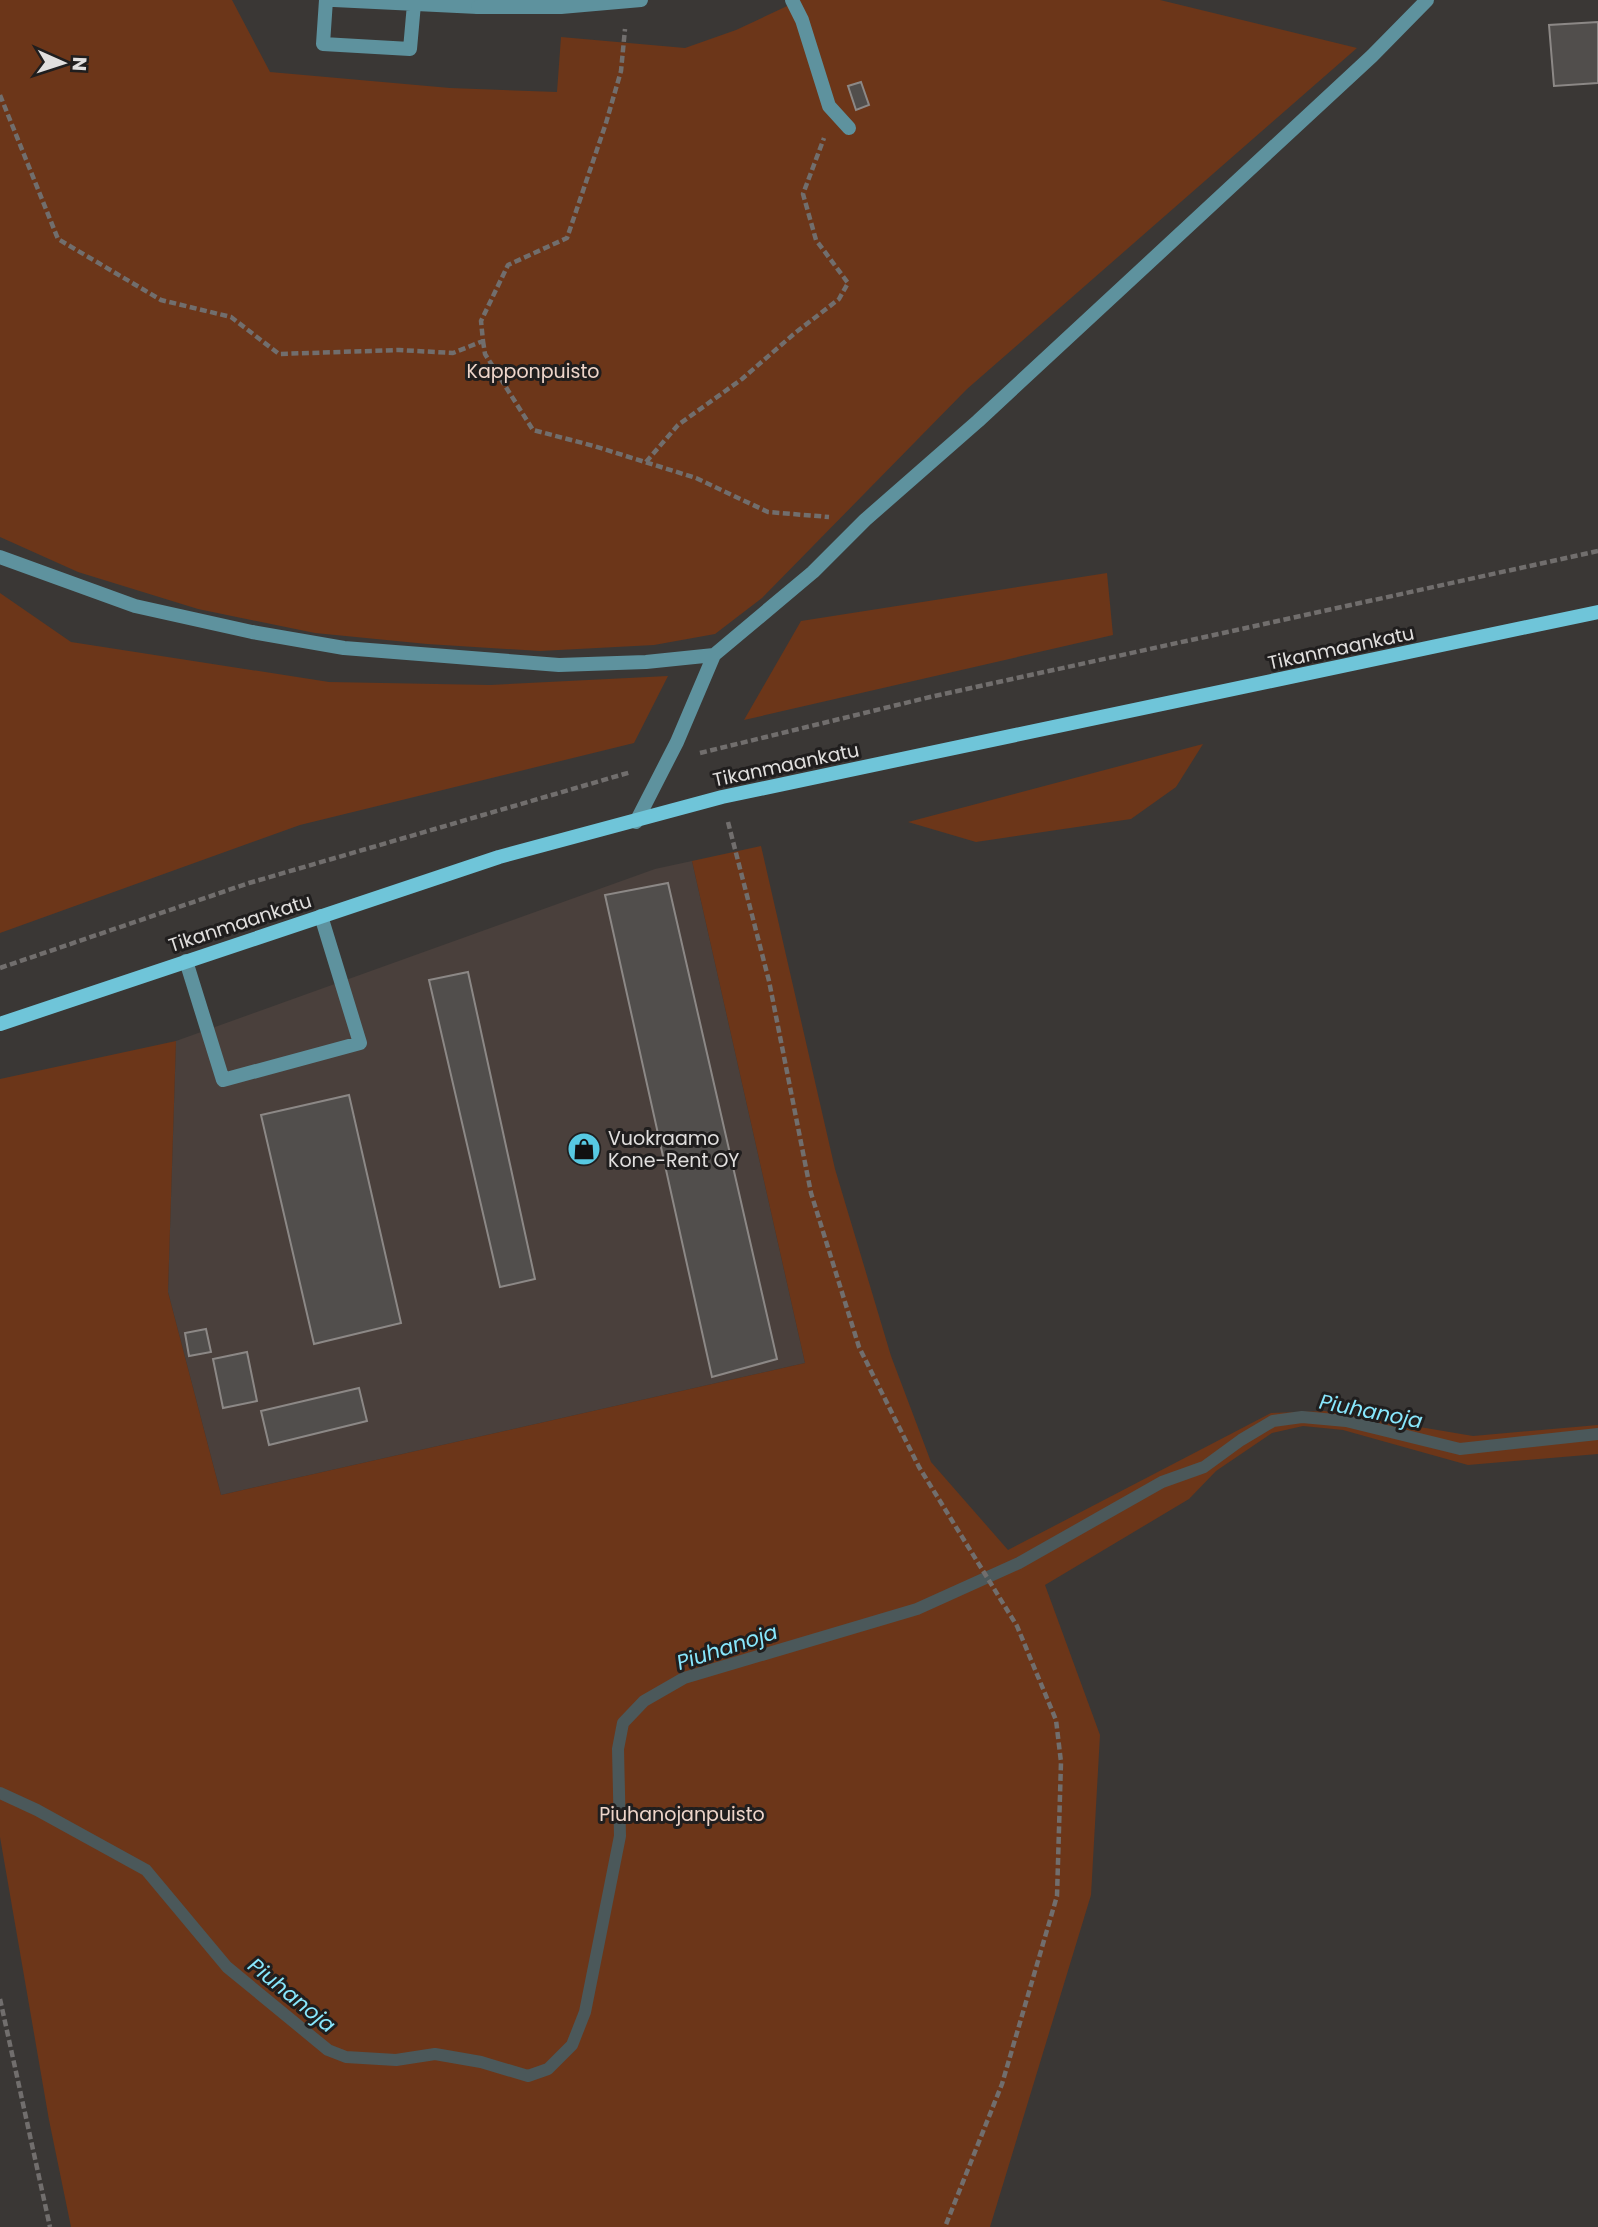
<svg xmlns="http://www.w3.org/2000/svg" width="1598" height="2227" viewBox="0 0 1598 2227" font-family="Poppins,sans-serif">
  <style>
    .built { fill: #4a403c }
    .green { fill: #6c3619 }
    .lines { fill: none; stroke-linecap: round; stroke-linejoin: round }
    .stream { stroke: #4b585a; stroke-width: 12 }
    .building { fill: #514e4c; stroke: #8c8886; stroke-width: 2 }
    .path { stroke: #716e6d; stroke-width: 4.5; stroke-dasharray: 7 3.5; stroke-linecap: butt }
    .lane { stroke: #5e929e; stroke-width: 14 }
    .street { stroke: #5e929e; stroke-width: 14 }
    .secondary { stroke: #6fc5d9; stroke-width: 14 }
    .labels { text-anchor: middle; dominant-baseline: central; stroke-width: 6; stroke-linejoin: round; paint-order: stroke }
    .park-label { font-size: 19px; fill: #eed5ca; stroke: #201e1e }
    .street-label { font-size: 19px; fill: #e1dfde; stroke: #201e1e }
    .poi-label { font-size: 19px; fill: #e1dfde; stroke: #201e1e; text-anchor: start }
    .water-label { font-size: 21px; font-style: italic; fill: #88e7fd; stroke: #201e1e }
  </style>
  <rect width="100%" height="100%" fill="#3a3735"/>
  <path class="built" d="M692 861 805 1363 221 1495 168 1292 176 1041 655 869Z"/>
  <path class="green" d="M0 0H232L270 72 450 88 557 92 561 37 685 48 736 30 800 0H1160L1357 48 967 389 762 598 715 634 654 645 540 651 427 644 315 633 198 609 78 572 0 537Z
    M1107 573 1113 635 744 720 801 621Z
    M0 593 71 642 329 682 490 685 668 676 634 743 300 825 0 933Z
    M1203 744 1176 787 1131 819 976 842 908 822Z
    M761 846 835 1169 891 1356 931 1462 1008 1550 1271 1413 1325 1411 1473 1436 1598 1425V1454L1468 1465 1343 1430 1303 1426 1272 1433 1216 1471 1189 1499 1045 1585 1100 1735 1091 1895 990 2227H71L49 2120 0 1837V1079L176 1041 168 1292 221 1495 805 1363 692 861Z"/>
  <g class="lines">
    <path class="stream" d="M0 1793 37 1810 146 1870 227 1967 328 2050 346 2057 396 2060 435 2054 481 2062 528 2076 548 2069 572 2045 585 2012 620 1836 618 1749 623 1723 644 1701 684 1678 917 1609 1019 1563 1162 1482 1204 1467 1241 1440 1273 1421 1302 1417 1346 1421 1460 1449 1598 1434"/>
  </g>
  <path class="building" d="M1598 22V83L1554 86 1549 25Z
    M861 82 869 105 856 110 848 86Z
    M668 883 777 1359 712 1377 605 895Z
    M468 972 535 1279 500 1287 429 980Z
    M349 1095 401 1323 314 1344 261 1115Z
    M206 1329 211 1352 189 1356 185 1333Z
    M247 1352 257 1401 223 1408 213 1359Z
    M359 1388 367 1421 269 1445 261 1411Z"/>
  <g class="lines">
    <path class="path" d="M0 95 58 239 161 300 231 317 279 354 399 350 453 353 483 341 481 321 508 265 567 238 606 123 621 71 625 29
      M483 341 485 354 533 430 594 446 696 478 768 512 829 517
      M646 462 678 425 742 379 795 333 839 299 848 283 816 240 803 194 824 138
      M700 753 930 697 1598 551
      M728 822 769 981 811 1193 859 1347 919 1467 1017 1626 1056 1720 1061 1762 1057 1896 1002 2084 945 2227
      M0 968 249 883 631 772
      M0 1999 50 2227"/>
    <path class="lane" d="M326 0 323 44 410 49 414 4
      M334 0 478 7 479 0
      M792 0 802 20 829 106 849 128
      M0 557 135 606 252 632 344 648 559 665 646 662 714 655 813 572 865 520 978 421 1372 56 1427 0
      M636 822 677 742 714 655
      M186 961 223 1080 360 1043 321 916"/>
    <path class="street" d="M478 7H561L641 0"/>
    <path class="secondary" d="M0 1024 499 857 722 797 1598 612"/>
  </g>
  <defs>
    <symbol id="shop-disc" viewBox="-11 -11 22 22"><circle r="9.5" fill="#57c9e2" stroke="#201e1e"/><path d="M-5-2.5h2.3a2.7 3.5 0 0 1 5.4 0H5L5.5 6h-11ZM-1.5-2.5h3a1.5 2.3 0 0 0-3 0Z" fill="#111"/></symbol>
  </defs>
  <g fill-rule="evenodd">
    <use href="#shop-disc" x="565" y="1130" width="38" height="38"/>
  </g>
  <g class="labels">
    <g class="park-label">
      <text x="533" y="371">Kapponpuisto</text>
      <text x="682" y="1814">Piuhanojanpuisto</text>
    </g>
    <g class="street-label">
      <text transform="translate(1341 648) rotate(-12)">Tikanmaankatu</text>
      <text transform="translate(786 765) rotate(-12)">Tikanmaankatu</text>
      <text transform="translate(240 923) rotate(-18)">Tikanmaankatu</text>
    </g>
    <g class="poi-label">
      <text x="608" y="1138">Vuokraamo<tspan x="608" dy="22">Kone-Rent OY</tspan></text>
    </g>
    <g class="water-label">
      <text transform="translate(1371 1411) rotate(11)">Piuhanoja</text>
      <text transform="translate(727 1647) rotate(-18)">Piuhanoja</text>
      <text transform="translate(292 1995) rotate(39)">Piuhanoja</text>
    </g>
  </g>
  <g transform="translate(63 63) rotate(93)" stroke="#201e1e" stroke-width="5" paint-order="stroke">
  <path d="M0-5L12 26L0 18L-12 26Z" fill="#e1dfde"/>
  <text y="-10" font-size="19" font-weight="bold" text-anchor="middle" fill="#e1dfde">N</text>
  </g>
</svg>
